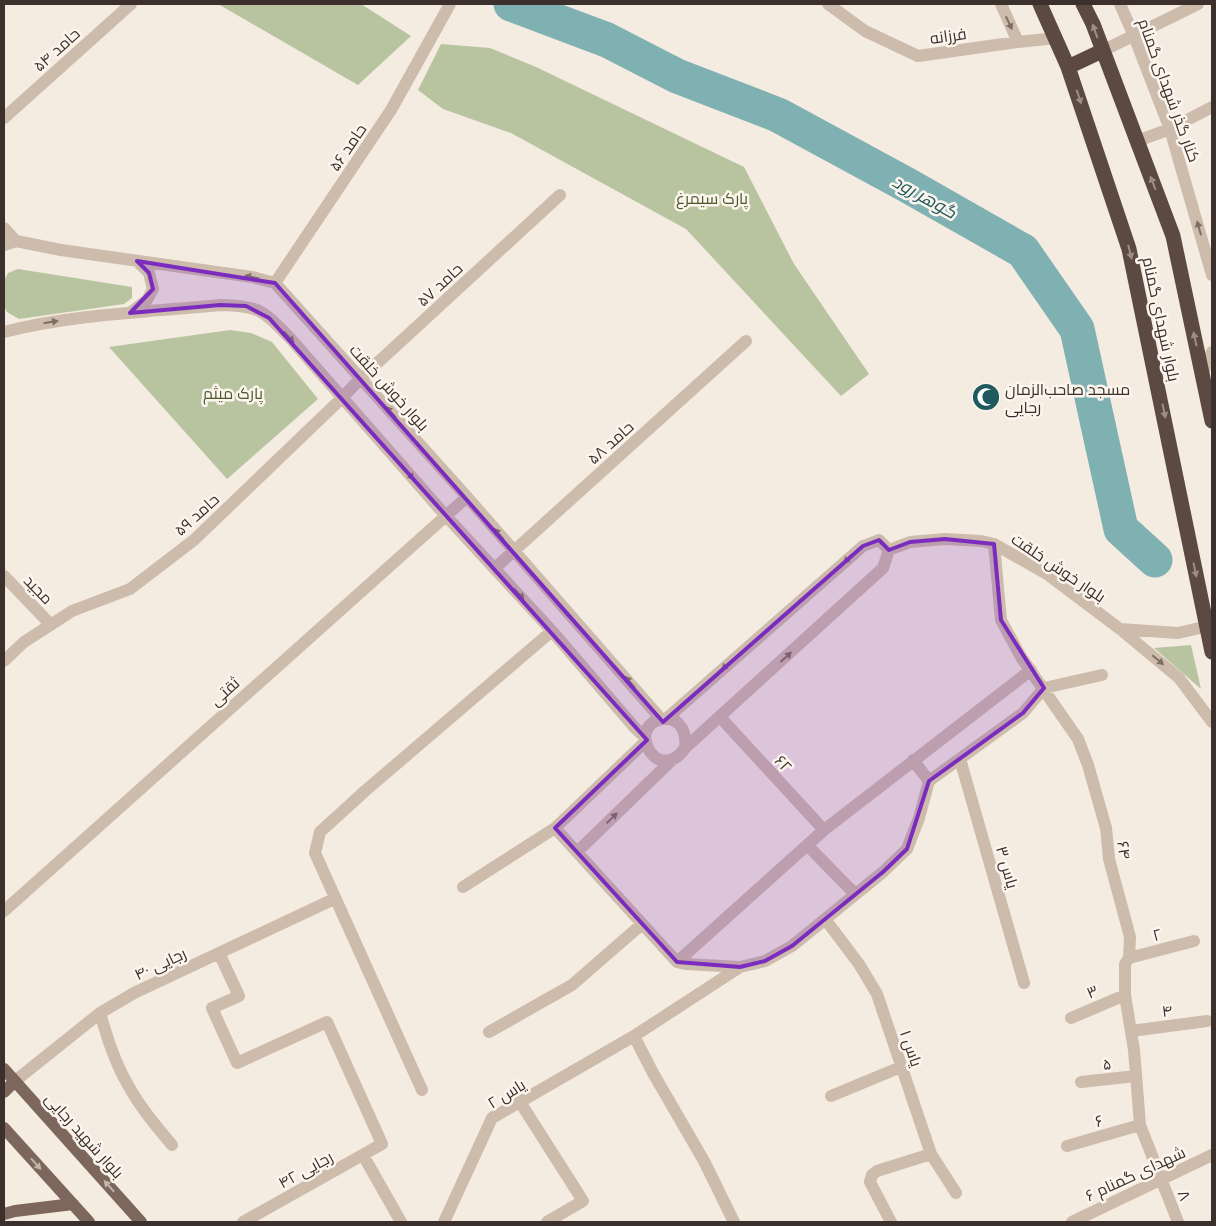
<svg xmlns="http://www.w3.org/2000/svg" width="1216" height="1226" viewBox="0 0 1216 1226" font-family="Lato,Cairo,sans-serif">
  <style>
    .green { fill: #b8c4a0 }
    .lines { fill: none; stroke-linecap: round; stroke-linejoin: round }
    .river { stroke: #7fb0b2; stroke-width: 35 }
    .minor { stroke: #cdbbac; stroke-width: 12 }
    .major { stroke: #7d675c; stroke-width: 12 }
    .highway { stroke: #5c4a42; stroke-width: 15 }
    .oneway { fill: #7d6f65 }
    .oneway2 { fill: #9c8e87 }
    .oneway3 { fill: #c2b5ac }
    .marked { fill: #7b2cbf; fill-opacity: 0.2; stroke: #7b2cbf; stroke-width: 4; stroke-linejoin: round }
    .labels { text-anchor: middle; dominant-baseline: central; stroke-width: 5; stroke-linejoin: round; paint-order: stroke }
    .street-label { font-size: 16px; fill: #3b302b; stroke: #fbf5ee }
    .park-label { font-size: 16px; fill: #4a5a2e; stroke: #fbf5ee }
    .poi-label { font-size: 16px; fill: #3b302b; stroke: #fbf5ee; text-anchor: start }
    .water-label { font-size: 18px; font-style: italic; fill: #1f5a5e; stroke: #fbf5ee }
  </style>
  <rect width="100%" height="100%" fill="#f4ebe1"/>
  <path class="green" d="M218 4H361L411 36 358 85Z
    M441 44 490 48 536 67 744 167 794 264 869 374 841 396 686 229 511 133 443 109 418 90Z
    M18 269 132 287V298L124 304 19 319 7 312 4 306V281L8 273Z
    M230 330 251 333 272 342 318 399 227 479 109 347Z
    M1191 645 1201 689 1154 648Z"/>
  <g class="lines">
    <path class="river" d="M511 4 607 40 677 76 778 115 907 185 1023 251 1077 329 1121 529 1155 560"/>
    <path class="minor" d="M828 4 865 31 918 56 1018 42 1056 38
      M1001 4 1018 42
      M1120 4 1134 36 1170 129 1212 275
      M1102 51 1198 4
      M4 118 131 4
      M1137 141 1170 129 1212 107
      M4 228 16 241
      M4 245 16 241 61 250 252 277 275 283 467 497 661 719
      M275 283 391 110 450 4
      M130 313 147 300 153 289 149 273 137 261
      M4 332C74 314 148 312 220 305 261 306 262 310 290 338L446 516 552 631 635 728 645 737
      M1202 375 1212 352
      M994 544 1001 620 1021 657 1078 739 1088 765 1106 828 1109 859 1130 937 1129 958 1125 964V995L1134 1050 1140 1125 1178 1222
      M889 550 910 542 945 539 981 541 994 544 1047 574 1120 629 1179 678 1212 722
      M495 568 746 341
      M4 576 51 625
      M1120 629 1178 633 1208 626
      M4 661 24 642 72 611 130 589 194 540 342 398 361 378 560 195
      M720 717 824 830
      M666 719 863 546 879 540 889 550
      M685 748C687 734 681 717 663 719 624 725 658 787 685 748L883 568 889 550
      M960 759 1024 983
      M913 760 929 781
      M555 828 677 962 687 964 740 967 765 961 792 946 883 872 907 849 919 818 929 781 1023 713 1044 688 1102 675
      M807 845 855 894
      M577 852 673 759
      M463 887 555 828 645 742
      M4 911 467 497
      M825 919 859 964 877 994 931 1154 956 1193
      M219 953 239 996 212 1008 237 1063 327 1022 382 1144 243 1222
      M1129 958 1194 941
      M677 962 824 830 1031 670
      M100 1013C107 1037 115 1063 128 1085 140 1107 156 1126 172 1145
      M1071 1018 1125 995
      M1131 1031 1207 1021
      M489 1032 572 985 642 924
      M15 1081 100 1013 134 993 334 899
      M1081 1082 1136 1076
      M422 1090 315 853 320 832 365 791 552 631
      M831 1096 901 1067
      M520 1102 583 1201 547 1222
      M1067 1146 1140 1125
      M363 1155 401 1222
      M444 1222 492 1118 634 1036
      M734 1222 704 1161 653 1073 634 1036 740 967
      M891 1222 870 1182 872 1175 877 1171 931 1154
      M1072 1222 1212 1155"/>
    <path class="major" d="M4 1069 141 1222
      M4 1092 15 1081
      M4 1128 89 1222
      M4 1214 15 1211 73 1204"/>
    <path class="highway" d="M1040 4 1068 67 1129 249 1212 652
      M1083 4 1093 24 1173 236 1212 421
      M1068 67 1102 51"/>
  </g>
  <defs><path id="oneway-solid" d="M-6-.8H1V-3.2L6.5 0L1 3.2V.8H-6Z" transform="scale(1.25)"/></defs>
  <g class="oneway">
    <use href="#oneway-solid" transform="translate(1009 23) rotate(65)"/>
    <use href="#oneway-solid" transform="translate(1199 228) rotate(-106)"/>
    <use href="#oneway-solid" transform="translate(252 277) rotate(-168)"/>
    <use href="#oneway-solid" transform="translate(51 322) rotate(-9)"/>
    <use href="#oneway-solid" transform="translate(289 337) rotate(47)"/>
    <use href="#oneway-solid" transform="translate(391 412) rotate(-132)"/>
    <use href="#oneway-solid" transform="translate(409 474) rotate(49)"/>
    <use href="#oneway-solid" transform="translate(499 534) rotate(-131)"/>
    <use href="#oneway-solid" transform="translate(849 558) rotate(139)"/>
    <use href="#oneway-solid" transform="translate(519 594) rotate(48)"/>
    <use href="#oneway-solid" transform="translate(786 657) rotate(-42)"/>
    <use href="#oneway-solid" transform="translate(1158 660) rotate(40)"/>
    <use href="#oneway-solid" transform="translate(727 665) rotate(139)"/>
    <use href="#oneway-solid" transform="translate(630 682) rotate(-131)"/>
    <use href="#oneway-solid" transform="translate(612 818) rotate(-44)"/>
  </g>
  <g class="oneway2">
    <use href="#oneway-solid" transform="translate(1095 31) rotate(-110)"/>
    <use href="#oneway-solid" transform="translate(1079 97) rotate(72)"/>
    <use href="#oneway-solid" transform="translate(1153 183) rotate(-111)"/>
    <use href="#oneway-solid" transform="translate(1130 252) rotate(76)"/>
    <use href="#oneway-solid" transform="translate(1195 339) rotate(-102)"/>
    <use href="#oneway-solid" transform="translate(1164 411) rotate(78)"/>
    <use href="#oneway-solid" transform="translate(1195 570) rotate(78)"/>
  </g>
  <g class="oneway3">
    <use href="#oneway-solid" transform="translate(36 1164) rotate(48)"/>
    <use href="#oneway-solid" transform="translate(109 1186) rotate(-132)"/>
  </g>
  <path class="marked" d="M137 261 275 283 663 722 863 546 879 540 889 550 910 542 945 539 994 544 1001 620 1044 688 1023 713 929 781 907 849 883 872 792 946 765 961 740 967 677 962 555 828 647 740 269 318 246 306 220 305 130 313 153 289 149 273Z"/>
  <defs>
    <symbol id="mosque-disc" viewBox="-11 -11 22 22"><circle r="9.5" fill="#1f5a5e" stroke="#fbf5ee"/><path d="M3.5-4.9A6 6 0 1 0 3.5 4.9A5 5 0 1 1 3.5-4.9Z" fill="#fff"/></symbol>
  </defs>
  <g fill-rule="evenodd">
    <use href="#mosque-disc" x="970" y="381" width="32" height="32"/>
  </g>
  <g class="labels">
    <g class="street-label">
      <text transform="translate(948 35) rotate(-8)">فرزانه</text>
      <text transform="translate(56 49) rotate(-42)">حامد ۵۴</text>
      <text transform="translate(1170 90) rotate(70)">کنار گذر شهدای گمنام</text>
      <text transform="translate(347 147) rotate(-56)">حامد ۵۶</text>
      <text transform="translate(439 284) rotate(-43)">حامد ۵۷</text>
      <text transform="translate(1162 319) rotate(78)">بلوار شهدای گمنام</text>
      <text transform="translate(390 387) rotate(48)">بلوار خوش خلقت</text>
      <text transform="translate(610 442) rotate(-42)">حامد ۵۸</text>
      <text transform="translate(196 514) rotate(-42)">حامد ۵۹</text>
      <text transform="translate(1059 567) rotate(34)">بلوار خوش خلقت</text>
      <text transform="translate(39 589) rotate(46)">مجید</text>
      <text transform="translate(224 691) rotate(-42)">ثقتی</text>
      <text transform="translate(784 763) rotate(47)">۶۲</text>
      <text transform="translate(1125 850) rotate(81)">۶۴</text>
      <text transform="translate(1008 867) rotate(74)">یاس ۳</text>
      <text transform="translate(1157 934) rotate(-15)">۲</text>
      <text transform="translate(160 963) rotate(-25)">رجایی ۴۰</text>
      <text transform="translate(1092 991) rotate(-23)">۳</text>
      <text transform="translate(1167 1010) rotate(-7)">۴</text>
      <text transform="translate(912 1048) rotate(71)">یاس ۱</text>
      <text transform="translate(1107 1063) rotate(-6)">۵</text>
      <text transform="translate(506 1093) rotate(-32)">یاس ۲</text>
      <text transform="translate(1099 1120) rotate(-16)">۶</text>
      <text transform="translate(85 1135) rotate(48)">بلوار شهید رجایی</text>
      <text transform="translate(305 1169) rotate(-29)">رجایی ۴۲</text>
      <text transform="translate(1135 1173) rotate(-25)">شهدای گمنام ۶</text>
      <text transform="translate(1185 1195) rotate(69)">۸</text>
    </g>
    <g class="park-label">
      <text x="712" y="197">پارک سیمرغ</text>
      <text x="233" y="392">پارک میثم</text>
    </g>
    <g class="poi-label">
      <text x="1005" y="388">مسجد صاحب‌الزمان<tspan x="1005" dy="18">رجایی</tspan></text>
    </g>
    <g class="water-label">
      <text transform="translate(925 196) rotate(29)">گوهر رود</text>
    </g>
  </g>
  <rect width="1216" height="1226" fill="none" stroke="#3b302b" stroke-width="10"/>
</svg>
